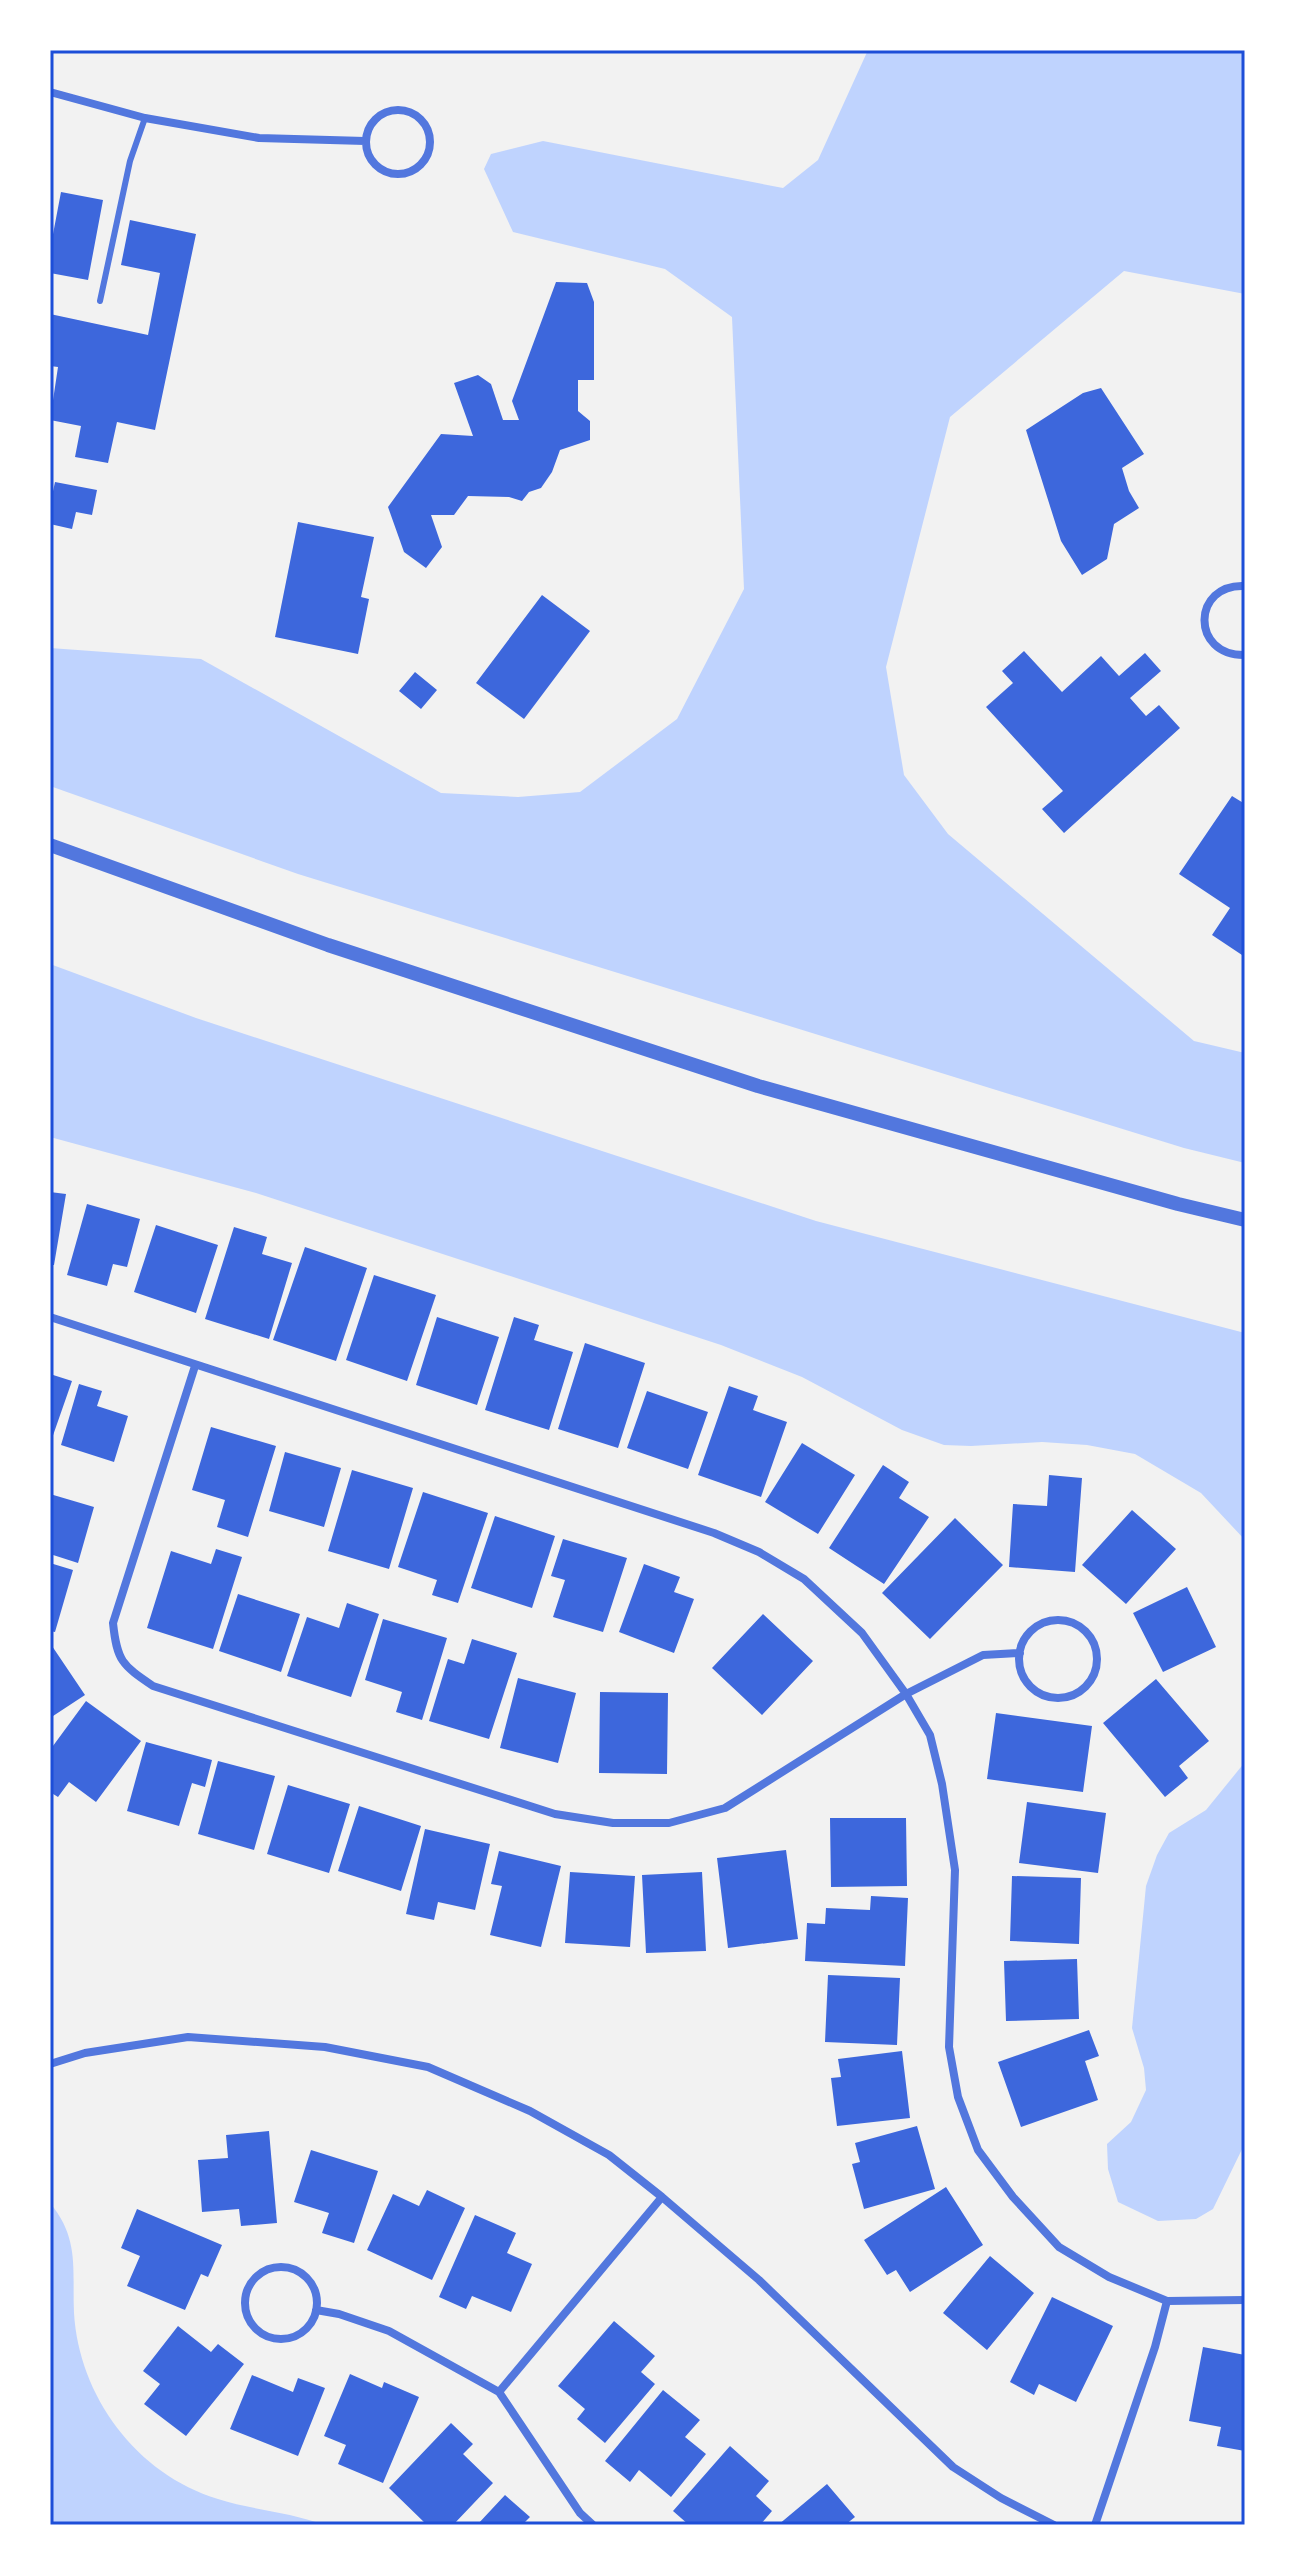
<svg xmlns="http://www.w3.org/2000/svg" width="1295" height="2575" viewBox="0 0 1295 2575" font-family="'Work Sans',sans-serif">
  <style>
    .water { fill: #bfd3fe }
    .building { fill: #3d67dc }
    .lines { fill: none; stroke-linecap: round; stroke-linejoin: round }
    .service { stroke: #5277de; stroke-width: 6 }
    .minor { stroke: #5277de; stroke-width: 8 }
    .tertiary { stroke: #5277de; stroke-width: 14 }
    .neatline { fill: none; stroke: #1d4ed8; stroke-width: 3 }
  </style>
  <rect width="100%" height="100%" fill="#f2f2f2"/>
  <path class="water" d="M868 50H1245V294L1124 271 950 417 886 667 904 775 948 834 1194 1041 1245 1053V1163L1184 1148 298 874 50 786V648L201 659 441 793 518 797 580 792 677 719 744 589 732 317 665 269 513 232 484 169 491 154 543 141 783 188 818 160Z
    M50 964 196 1018 816 1221 1245 1333V1540L1201 1493 1135 1454 1087 1445 1042 1442 971 1446 944 1445 902 1430 802 1377 721 1345 256 1193 50 1137Z
    M1245 1762V2143L1213 2209 1196 2219 1158 2221 1118 2202 1108 2169 1107 2144 1131 2122 1146 2090 1144 2068 1132 2028 1146 1886 1157 1855 1169 1833 1206 1810Z
    M50 2203C80 2239 72 2270 74 2313 79 2396 136 2474 218 2499 252 2510 291 2512 324 2525H50Z"/>
  <path class="building" d="M61 192 103 200 88 280 50 273V250Z
    M130 220 196 234 155 430 117 422 108 463 75 457 81 426 50 420 58 367 50 366V314L148 335 160 273 121 265Z
    M556 282 587 283 594 302V380H578V411L590 421V440L560 450 552 472 541 488 529 492 522 501 509 497 468 496 454 515H431L442 547 426 568 404 552 388 507 441 434 473 436 454 383 478 375 491 384 503 420H519L512 401Z
    M1101 388 1144 454 1122 468 1129 491 1139 508 1114 524 1107 559 1082 575 1061 541 1026 430 1083 393Z
    M55 482 97 490 92 515 76 512 72 529 50 524V505Z
    M298 522 374 537 361 597 369 599 358 654 275 637Z
    M542 595 590 631 524 719 476 683Z
    M1024 651 1062 692 1101 656 1119 676 1145 653 1161 671 1130 698 1146 716 1159 705 1180 728 1064 833 1042 809 1063 791 986 707 1013 683 1002 671Z
    M415 672 437 690 421 709 399 691Z
    M1232 796 1245 804V957L1212 935 1230 908 1179 874Z
    M50 1192 66 1194 54 1265H50Z
    M87 1204 140 1219 127 1267 113 1264 107 1286 67 1275Z
    M156 1225 218 1245 196 1313 134 1292Z
    M234 1227 267 1237 262 1254 292 1263 269 1339 205 1319Z
    M305 1247 367 1268 336 1361 273 1340Z
    M374 1275 436 1295 407 1381 346 1360Z
    M437 1317 499 1337 477 1405 416 1385Z
    M514 1317 539 1325 534 1340 573 1352 549 1430 485 1410Z
    M585 1343 645 1363 618 1448 558 1429Z
    M50 1374 72 1381 50 1444Z
    M79 1384 102 1391 97 1406 128 1416 114 1462 61 1445Z
    M729 1386 758 1396 753 1410 787 1422 761 1497 698 1475Z
    M647 1391 708 1412 688 1469 627 1448Z
    M211 1427 276 1446 248 1537 217 1527 225 1500 192 1490Z
    M802 1443 855 1475 818 1534 765 1502Z
    M285 1452 341 1468 324 1527 269 1511Z
    M883 1465 909 1482 899 1498 929 1517 884 1584 829 1548Z
    M352 1470 413 1488 389 1569 328 1551Z
    M1049 1475 1082 1478 1075 1572 1009 1567 1013 1504 1047 1506Z
    M423 1492 488 1513 458 1603 432 1595 437 1580 398 1567Z
    M50 1494 94 1507 78 1563 50 1554Z
    M1132 1510 1176 1549 1126 1604 1082 1565Z
    M495 1516 555 1536 532 1608 471 1588Z
    M955 1518 1003 1565 930 1639 882 1593Z
    M563 1539 627 1558 603 1632 553 1617 565 1580 551 1576Z
    M216 1549 242 1557 213 1649 147 1628 171 1551 211 1564Z
    M50 1563 73 1570 55 1632 50 1631Z
    M644 1564 680 1577 674 1592 694 1599 674 1653 619 1632Z
    M1187 1587 1216 1647 1163 1672 1133 1613Z
    M238 1594 300 1614 281 1672 219 1651Z
    M347 1603 379 1614 351 1697 287 1676 307 1617 339 1628Z
    M763 1614 813 1661 762 1715 712 1668Z
    M383 1619 447 1638 422 1720 396 1712 402 1692 365 1680Z
    M472 1639 517 1653 489 1739 429 1721 448 1659 464 1664Z
    M50 1643 85 1695 50 1718Z
    M518 1678 576 1693 558 1763 500 1748Z
    M1156 1679 1209 1741 1179 1766 1188 1778 1165 1797 1103 1723Z
    M600 1692 668 1693 667 1774 599 1773Z
    M86 1701 141 1741 96 1802 69 1782 58 1797 50 1792V1750Z
    M996 1713 1092 1726 1083 1792 987 1779Z
    M146 1742 212 1760 205 1787 192 1783 179 1826 127 1811Z
    M218 1761 275 1776 254 1850 198 1834Z
    M288 1785 350 1804 329 1873 267 1854Z
    M1027 1802 1106 1813 1098 1873 1019 1863Z
    M359 1806 421 1826 401 1891 338 1871Z
    M830 1818H906L907 1886 831 1887Z
    M425 1829 490 1844 475 1910 438 1902 434 1920 406 1914Z
    M786 1850 798 1939 728 1948 717 1858Z
    M499 1851 561 1866 541 1947 490 1935 502 1886 491 1884Z
    M570 1872 635 1876 630 1947 565 1943Z
    M702 1872 706 1951 646 1953 642 1875Z
    M1012 1876 1081 1878 1079 1944 1010 1941Z
    M871 1896 908 1898 905 1966 805 1961 807 1923 825 1924 826 1908 870 1910Z
    M1077 1959 1079 2019 1006 2021 1004 1961Z
    M828 1975 900 1978 897 2045 825 2042Z
    M1089 2030 1099 2056 1085 2061 1098 2100 1021 2127 998 2062Z
    M902 2051 910 2118 837 2126 831 2078 841 2077 838 2059Z
    M917 2126 935 2189 864 2209 852 2164 860 2162 855 2143Z
    M269 2131 277 2223 241 2226 239 2209 202 2212 198 2160 228 2158 226 2135Z
    M311 2150 378 2171 354 2243 322 2233 329 2213 294 2202Z
    M946 2187 983 2245 910 2292 896 2270 887 2275 864 2240Z
    M427 2190 465 2208 432 2280 367 2250 393 2194 419 2206Z
    M137 2209 222 2245 208 2277 201 2274 185 2310 127 2286 140 2256 121 2248Z
    M475 2215 516 2233 507 2253 532 2264 511 2312 472 2296 466 2309 439 2297Z
    M990 2256 1034 2293 987 2350 943 2313Z
    M1052 2297 1113 2326 1076 2402 1039 2384 1034 2395 1010 2382Z
    M614 2321 655 2356 641 2372 655 2384 605 2443 577 2419 585 2409 558 2386Z
    M178 2326 211 2352 218 2344 244 2364 186 2436 144 2404 160 2384 143 2371Z
    M1203 2347 1245 2355V2451L1217 2446 1221 2427 1189 2421Z
    M350 2374 382 2388 384 2382 419 2397 383 2483 338 2464 346 2445 324 2436Z
    M252 2375 293 2392 298 2378 325 2388 298 2456 230 2429Z
    M663 2390 700 2420 685 2437 706 2454 671 2497 639 2470 630 2482 605 2461Z
    M451 2423 473 2444 463 2454 493 2483 453 2525H427L389 2488Z
    M730 2446 769 2481 756 2496 772 2511 760 2525H689L673 2511Z
    M827 2484 855 2517 845 2525H778Z
    M505 2495 530 2517 522 2525H477Z"/>
  <g class="lines">
    <path class="service" d="M100 301 130 161 145 118"/>
    <path class="minor" d="M50 92 145 118 259 138 365 141
      M366 142a32 32 0 1 1 64 0a32 32 0 1 1-64 0Z
      M1245 586C1192 583 1190 656 1245 655
      M50 1317 714 1533 759 1552 804 1579 862 1633 906 1694 930 1735 942 1784 955 1870 949 2047 958 2097 978 2150 1013 2197 1059 2247 1109 2277 1167 2301 1245 2300
      M195 1366 113 1623C117 1661 122 1665 153 1686L555 1814 613 1823H669L725 1808 906 1694 983 1655 1020 1653
      M1019 1659a39 39 0 1 1 78 0a39 39 0 1 1-78 0Z
      M50 2064 85 2053 188 2037 325 2047 428 2067 530 2111 609 2155 662 2197 759 2280 953 2467 1001 2498 1054 2525
      M245 2303a36 36 0 1 1 72 0a36 36 0 1 1-72 0Z
      M316 2310 339 2314 389 2331 499 2392 580 2513 593 2525
      M499 2392 662 2197
      M1095 2525 1155 2347 1167 2301"/>
    <path class="tertiary" d="M50 845 328 945 758 1086 1178 1204 1245 1220"/>
  </g>
  <rect width="1295" height="2575" fill="none" stroke="#ffffff" stroke-width="104"/>
  <rect x="52" y="52" width="1191" height="2471" class="neatline"/>
</svg>
